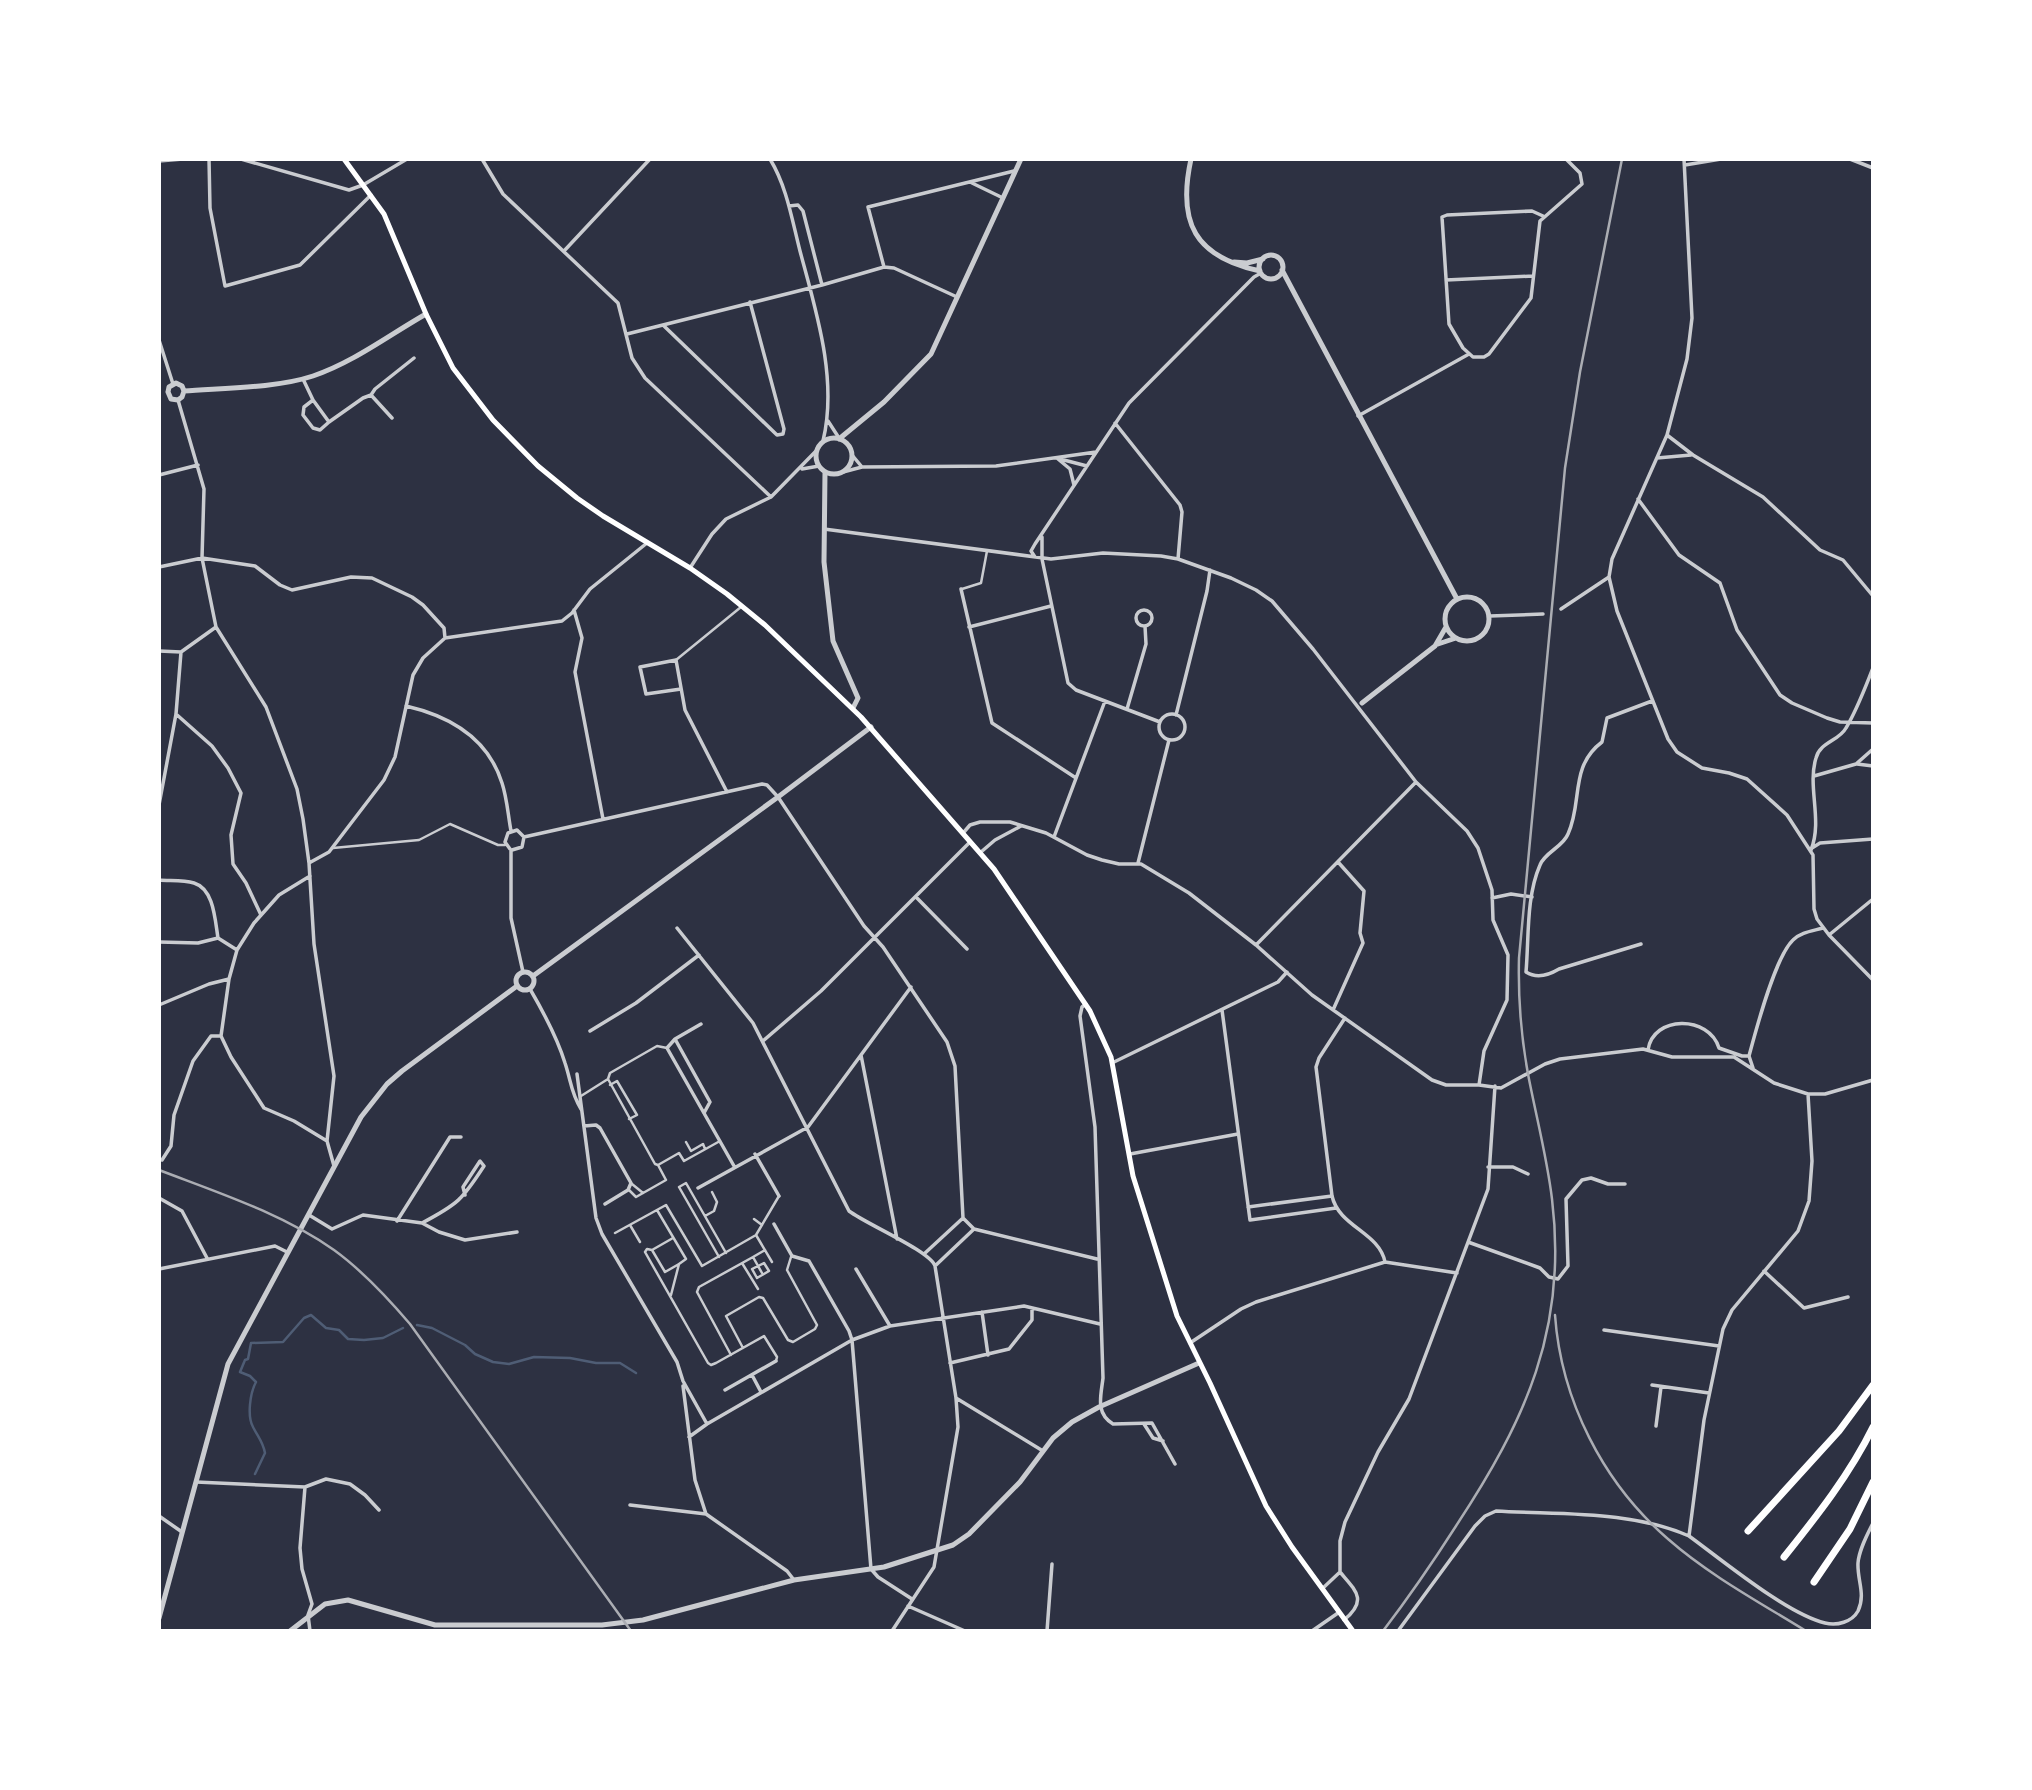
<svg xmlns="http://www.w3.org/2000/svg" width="2032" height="1790" viewBox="0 0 2032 1790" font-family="'Exo 2',sans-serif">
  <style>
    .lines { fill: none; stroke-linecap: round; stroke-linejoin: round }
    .stream { stroke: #4f5d75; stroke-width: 2.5 }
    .pedestrian { stroke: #caccd0; stroke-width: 2.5 }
    .minor { stroke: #caccd0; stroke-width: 3.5 }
    .tertiary { stroke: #caccd0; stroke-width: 5 }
    .secondary { stroke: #fff; stroke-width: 5 }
    .motorway { stroke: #fff; stroke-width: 7 }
    .rail { stroke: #abadb3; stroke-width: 2.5 }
  </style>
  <rect width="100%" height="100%" fill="#2d3142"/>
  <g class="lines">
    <path class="stream" d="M417 1325 432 1328 465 1345 475 1354 493 1362 509 1364 534 1357 570 1358 596 1363H620L636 1373
      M255 1474 265 1453C263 1442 258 1437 253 1427 247 1416 250 1393 256 1382L250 1376 240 1372 245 1360 248 1359 251 1343 283 1342 304 1318 311 1315 326 1328 339 1330 348 1339 364 1340 383 1338 403 1328"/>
    <path class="pedestrian" d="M962 589 981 583 987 551
      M676 660 741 607
      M333 848 419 840 450 824 498 845H505
      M610 1085 617 1081 637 1115 629 1119
      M581 1096 608 1079
      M686 1142 691 1151 703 1144 705 1149
      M658 1165 655 1164 608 1079 610 1073 657 1046 667 1048
      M632 1184 643 1193
      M629 1190 636 1197 666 1180 658 1165 679 1153 684 1161 720 1141
      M657 1210 686 1259 679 1264 671 1295
      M705 1216 714 1211 717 1202 712 1192
      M754 1219 762 1225
      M630 1225 640 1242
      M615 1233 666 1205 702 1266 756 1235 779 1196
      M756 1235 772 1262
      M673 1238 652 1250 647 1249 645 1252 708 1363 711 1365 716 1363 764 1336 777 1357 776 1361
      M652 1250 665 1272 679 1264
      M719 1257 679 1187 686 1183 726 1253
      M742 1263 758 1289
      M764 1263 769 1271 757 1278 752 1269Z
      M762 1273 753 1257 765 1250
      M743 1348 726 1316 759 1297 763 1298 788 1340 793 1342 815 1329 817 1325 787 1270 791 1257
      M731 1355 697 1292 699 1287 753 1257"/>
    <path class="minor" d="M209 159 210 208 225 286 300 265 371 195
      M241 159 349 190 363 185 407 159
      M482 159 503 194 618 303 632 358 645 378 771 497
      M770 159C787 187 792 220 800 251 816 311 838 379 823 441
      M1684 159 1692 318 1687 359 1667 435 1612 559 1609 577 1617 611 1668 739 1677 752 1702 768 1729 773 1747 779 1787 815 1813 855 1814 909 1817 919 1829 935 1873 980
      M1850 159 1873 168
      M159 161 183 159
      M1685 165 1721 159
      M972 183 1003 198
      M789 206 798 205 803 211 822 285
      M1543 216 1532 211 1447 215 1442 217 1449 324 1463 348 1473 357H1484L1489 354 1531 298 1540 221 1582 184 1580 173 1566 159
      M564 251 650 159
      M884 267 868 207 1014 171
      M1446 280 1533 276
      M664 326 777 435 783 434 784 429 750 302
      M627 334 822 285 884 267 894 268 957 297
      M159 340 173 384
      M303 379 313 400 329 422 320 430 313 428 303 415 304 407 313 400
      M371 395 375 389 414 358
      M178 400 204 489 202 558 216 627 266 707 297 789 303 819 309 863 314 944 334 1076 327 1141 334 1166
      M1358 416 1469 354
      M828 421 839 438
      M329 422 363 398 371 395 392 418
      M1115 423 1180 505 1182 512 1178 559
      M1667 435 1693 455 1763 497 1820 550 1843 560 1873 596
      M852 455 862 467
      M1657 458 1691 455
      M1058 459 1070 469 1074 485
      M1060 459 1087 466
      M802 469 819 466
      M843 472 862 467 996 466 1096 452
      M159 475 198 465
      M1638 499 1679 555 1720 583 1737 630 1780 695 1792 703 1827 718 1840 722 1873 723
      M824 529 1051 559 1103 553 1161 556 1178 559 1231 578 1256 590 1272 601 1313 649 1416 782 1467 831 1478 848 1492 890 1493 920 1508 955 1507 1000 1484 1051 1479 1085
      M1042 537V559L1068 683 1076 690 1160 722
      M1035 557 1031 551 1035 544 1129 403 1254 277 1261 273
      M159 567 202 558 255 566 280 585 292 590 351 577 372 578 412 597 423 605 444 628 445 638
      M690 568 712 534 726 519 771 497 816 451
      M961 589 992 723 1076 778
      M1561 609 1609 577
      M574 610 582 638 575 672 603 819
      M1136 618a8 8 0 1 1 16 0a8 8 0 1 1-16 0Z
      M1490 616 1543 614
      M969 627 1051 606
      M159 651 181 652
      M681 689 646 694 640 667 676 660 685 710 727 792
      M406 706C449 716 488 738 502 783 507 798 508 815 511 831
      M1127 709 1146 644 1145 626
      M176 714 212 746 228 768 241 793 231 835 233 864 246 883 261 915
      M1159 727a13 13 0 1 1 26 0a13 13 0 1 1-26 0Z
      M1176 715 1207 591 1210 570
      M1857 764 1873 766
      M1814 776 1856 764 1873 749
      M159 805 176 714 181 652 216 627
      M964 832 970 825 980 822H1010L1046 833 1087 855 1102 860 1119 864H1141L1189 893 1256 945 1312 995 1432 1080 1446 1085H1479L1501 1088 1545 1064 1560 1059 1643 1049 1672 1057H1734L1774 1083 1808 1094H1825L1873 1080
      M524 837 762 784 767 785 778 797 864 926 883 947 947 1042 955 1066 963 1218 974 1229 1097 1259
      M1054 837 1105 701
      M1812 848 1820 843 1873 839
      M510 849 505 842 508 833 517 830 524 837
      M511 850V918L523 972
      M512 850 522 847 524 837
      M1811 850C1823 820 1807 787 1816 758 1820 742 1839 741 1846 728 1857 710 1865 688 1873 668
      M981 852 995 840 1021 826
      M309 863 329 852 384 780 395 757 413 675 423 658 445 638 562 621 572 613 590 589 647 543
      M1138 863 1169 740
      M310 876 279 895 254 923 237 950 229 979 221 1036 231 1057 264 1108 294 1121 327 1141
      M159 880C170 881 183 880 194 883 214 889 215 920 218 938
      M916 897 967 949
      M1492 898 1511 894 1532 897
      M677 928 753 1023 849 1211C866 1224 930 1251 935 1266L956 1398 958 1427 934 1567 892 1631
      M1829 935 1873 899
      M159 942 198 943 218 938 237 950
      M1641 944 1559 969C1549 975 1537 979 1526 972 1529 938 1526 897 1540 865 1545 852 1563 847 1568 834 1583 802 1569 767 1602 742L1607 718 1652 701
      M1256 945 1416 782
      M530 989C544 1013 557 1037 565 1063 571 1081 571 1093 581 1109
      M1086 1004 1082 1007 1080 1016 1095 1127 1103 1378C1101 1396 1095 1413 1113 1424L1152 1423 1175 1464
      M159 1005 209 984 229 979
      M1222 1010 1250 1220 1336 1208
      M1333 1010 1363 943 1360 933 1364 891 1338 862
      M1345 1018 1319 1058 1316 1067 1332 1196C1339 1227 1379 1232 1385 1262
      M701 1024 675 1039 667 1048 734 1166
      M590 1031 636 1003 699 955
      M675 1039 710 1102 704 1113
      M763 1041 821 991 969 843
      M1648 1050C1653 1015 1709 1015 1719 1048L1742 1056H1749
      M861 1055 897 1239
      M1112 1063 1278 982 1287 972
      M1753 1068 1749 1056C1756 1030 1775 957 1793 940 1801 932 1813 931 1823 928
      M577 1074 596 1218 602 1234 677 1362 683 1381 707 1424
      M584 1126 596 1125 600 1128 631 1183 628 1190 605 1204
      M755 1154 779 1196
      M1130 1154 1238 1134
      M162 1160 171 1146 174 1115 193 1061 211 1036H221
      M1488 1167H1513L1528 1174
      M698 1188 808 1127 911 987
      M159 1198 182 1211 207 1258
      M1248 1207 1332 1196
      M309 1215 332 1229 363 1215 422 1223 439 1232 465 1240 517 1232
      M397 1221 450 1137H461
      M422 1223C458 1204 462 1200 484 1166L480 1161 463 1187 465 1195
      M774 1224 792 1256 809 1261 849 1331 852 1340 871 1569 878 1577 912 1599
      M1468 1242 1540 1268 1549 1277 1558 1279 1568 1266 1566 1199 1582 1180 1591 1178 1608 1184H1625
      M924 1254 963 1218
      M935 1266 974 1229
      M159 1269 275 1246 287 1252
      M856 1269 890 1326
      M1764 1271 1804 1308 1848 1297
      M982 1312 988 1355
      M1604 1330 1719 1346
      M1190 1343 1241 1309 1256 1302 1385 1262 1457 1273
      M950 1363 1009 1349 1032 1320V1308
      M752 1375 761 1392
      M1652 1385 1709 1393
      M683 1386 695 1480 706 1514
      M725 1390 776 1361
      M956 1398 1043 1451
      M1144 1424 1153 1438 1163 1441
      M1656 1426 1661 1387
      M689 1437 707 1424 852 1340 890 1326 1024 1306 1100 1324
      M196 1482 305 1487
      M305 1487 300 1548 302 1569 312 1604 308 1615 310 1631
      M305 1487 326 1479 350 1484 365 1495 379 1510
      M630 1505 706 1514 787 1571 794 1580
      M159 1516 182 1532
      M1689 1536 1704 1420 1723 1329 1732 1310 1798 1231 1809 1201 1812 1161 1808 1094
      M1340 1572C1356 1591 1368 1600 1344 1620
      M1323 1588 1340 1572V1541L1345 1522 1378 1452 1409 1399 1488 1189 1495 1086
      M908 1606 965 1631
      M1047 1631 1052 1564
      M1312 1631 1338 1613
      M1398 1631 1475 1526 1485 1516 1496 1511C1559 1515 1630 1510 1689 1536 1722 1560 1787 1614 1825 1623 1837 1626 1852 1622 1858 1611 1866 1594 1857 1580 1858 1563 1859 1550 1867 1535 1873 1523"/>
    <path class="tertiary" d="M1191 159C1177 223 1195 257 1260 271
      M1259 267a12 12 0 1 1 24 0a12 12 0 1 1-24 0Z
      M1234 262 1247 263 1263 259
      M1282 270 1457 599
      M184 391C223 388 277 388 313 376 354 362 389 335 426 314
      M168 392 171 399 178 400 182 397 184 391
      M168 392 169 387 176 383 182 386 184 391
      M816 456a18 18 0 1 1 36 0a18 18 0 1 1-36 0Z
      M839 439 884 402 931 354 1021 159
      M825 472 824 562 833 641 858 698 853 708
      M1445 619a22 22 0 1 1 44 0a22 22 0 1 1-44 0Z
      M1438 644 1456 638
      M1362 703 1435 646 1446 627
      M516 981a9 9 0 1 1 18 0a9 9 0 1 1-18 0Z
      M533 976 778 797 871 727
      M159 1618 228 1364 361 1117 387 1084 402 1071 517 986
      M290 1631 325 1604 348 1600 435 1625H602L643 1620 794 1580 884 1567 953 1545 969 1534 1020 1482 1053 1438 1072 1422 1099 1407 1199 1363"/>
    <path class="secondary" d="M344 159 384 214 426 314 453 368 493 420 538 466 577 498 603 516 690 568 727 594 765 625 861 717 994 869 1090 1011 1111 1057 1133 1176 1177 1316 1210 1383 1266 1506 1292 1547 1353 1631"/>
    <path class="motorway" d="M1748 1531 1839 1431 1873 1385
      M1784 1557C1817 1516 1850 1474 1873 1427
      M1814 1582 1850 1529 1873 1482"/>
    <path class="rail" d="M159 1170C219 1193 281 1213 334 1250 363 1271 387 1297 410 1324L631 1631
      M1555 1315C1561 1400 1603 1483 1668 1539 1709 1575 1759 1602 1806 1631
      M1383 1631C1409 1597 1433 1562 1456 1526 1525 1421 1568 1329 1552 1199 1547 1157 1536 1116 1528 1074 1521 1036 1518 997 1519 958L1565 468 1580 372 1622 159"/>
  </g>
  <rect width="2032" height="1790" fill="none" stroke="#ffffff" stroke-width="322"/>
</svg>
